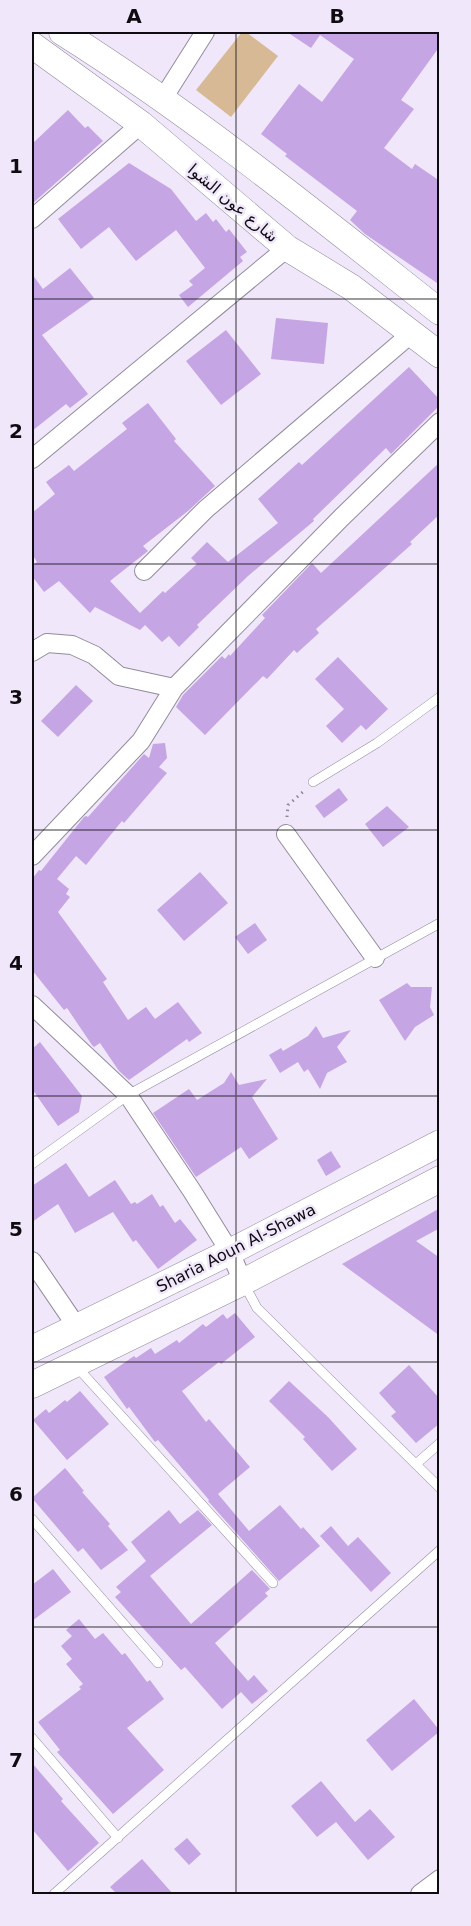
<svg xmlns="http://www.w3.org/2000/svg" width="471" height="1926" viewBox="0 0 471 1926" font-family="'DejaVu Sans','Noto Naskh Arabic',sans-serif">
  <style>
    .pitch { fill: #d7b996 }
    .building { fill: #c5a5e4 }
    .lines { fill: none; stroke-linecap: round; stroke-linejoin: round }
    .service-casing { stroke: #938b9c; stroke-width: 10 }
    .minor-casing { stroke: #938b9c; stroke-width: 20 }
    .secondary-casing { stroke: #938b9c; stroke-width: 27 }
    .path { stroke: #8d8794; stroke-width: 3; stroke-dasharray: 1.5 4.5; stroke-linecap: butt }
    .service { stroke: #fff; stroke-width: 9 }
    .minor { stroke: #fff; stroke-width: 18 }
    .secondary { stroke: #fff; stroke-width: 26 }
    .grid { fill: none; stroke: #0e0c11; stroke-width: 1.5; stroke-opacity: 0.55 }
    .labels { text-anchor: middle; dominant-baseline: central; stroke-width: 5; stroke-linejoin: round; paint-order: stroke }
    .street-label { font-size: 16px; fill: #0e0c11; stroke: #f0e7fa }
    .neatline { fill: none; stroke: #0e0c11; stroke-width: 2 }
    .grid-label { font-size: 20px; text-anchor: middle; font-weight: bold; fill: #0e0c11 }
  </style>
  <rect width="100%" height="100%" fill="#f0e7fa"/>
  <path class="pitch" d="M242 32H246L278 56 231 117 196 90Z"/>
  <path class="building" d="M287 32H440V46L401 100 414 109 384 148 412 169 415 164 440 181V285L365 234 350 220 357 211 285 156 287 154 261 134 299 84 322 102 354 59 320 35 311 48Z
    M68 110 85 128 88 126 103 141 32 204V144Z
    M129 163 171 189 196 221 206 213 213 222 216 219 226 232 229 229 247 252 240 257 243 261 188 307 179 295 193 285 189 281 205 268 176 230 136 261 109 227 81 249 58 219Z
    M70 268 94 298 42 335 88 394 70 408 66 404 32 431V274L43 289Z
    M276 318 328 323 324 364 271 359Z
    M226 330 261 374 221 405 186 361Z
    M409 367 440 400V405L391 454 386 448 313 519 314 521 248 576 197 625 199 627 179 647 169 636 162 642 145 625 140 630 95 607 90 613 59 581 44 592 32 576V566L37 562 32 554V513L55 494 46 482 69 465 74 471 127 429 122 423 148 403 176 439 174 441 215 486 188 511 143 546 148 551 110 581 140 613 163 591 165 593 197 564 191 558 207 542 228 562 278 523 258 499 299 462 302 465Z
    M440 462V514L410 542 412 544 316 629 319 633 297 653 294 650 267 679 263 676 205 735 176 707 183 695 222 656 225 659 229 654 230 656 265 618 262 615 312 563 321 573Z
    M338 657 388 709 366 730 361 725 342 743 326 726 344 709 315 679Z
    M76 685 93 701 58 737 41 721Z
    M165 743 167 758 159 767 167 773 124 823 122 821 86 865 76 856 57 879 69 889 66 894 70 897 58 912 107 979 103 982 128 1020 146 1007 155 1019 178 1002 202 1033 189 1042 187 1039 129 1080 119 1071 100 1043 94 1047 92 1045 67 1008 64 1010 32 970V879L39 870 41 871 84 817 86 816 88 817 144 754 149 758 153 744Z
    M339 788 348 800 324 818 315 806Z
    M387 806 409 827 383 847 365 824Z
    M200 872 228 903 184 941 157 910Z
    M255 923 267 940 248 954 235 937Z
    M407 983 411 987H432L430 1007 434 1015 415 1027 405 1041 379 1000Z
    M316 1026 323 1038 351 1030 337 1047 347 1062 327 1073 320 1089 308 1069 304 1072 298 1062 280 1073 269 1055 281 1048 283 1051 308 1036Z
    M40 1042 82 1096 79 1112 58 1126 32 1089V1049Z
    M231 1072 239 1085 267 1079 252 1097 278 1139 249 1159 241 1147 196 1177 153 1113 189 1089 197 1100 224 1083Z
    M331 1151 341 1167 326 1176 317 1160Z
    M66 1163 89 1197 115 1180 131 1204 135 1202 137 1204 152 1194 160 1207 163 1205 175 1223 180 1219 197 1240 158 1269 136 1240 133 1242 113 1212 75 1233 58 1204 32 1222V1186Z
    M440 1208V1228L416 1241 440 1258V1336L342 1264Z
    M235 1313 255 1337 221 1364 219 1362 182 1391 206 1422 209 1419 250 1467 218 1494 249 1531 280 1505 301 1529 303 1527 320 1546 279 1581 208 1501 209 1500 158 1440 155 1442 129 1407 127 1409 104 1377 134 1356 136 1358 151 1348 155 1354 177 1340 179 1343 203 1324 206 1327 223 1314 227 1319Z
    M409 1365 440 1399V1423L416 1443 391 1416 396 1412 379 1393Z
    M289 1381 328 1417 357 1449 332 1471 303 1439 305 1437 269 1401Z
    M80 1391 109 1424 67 1460 33 1420 46 1409 49 1413 65 1400 67 1402Z
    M65 1468 84 1491 82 1492 110 1524 108 1526 128 1550 101 1570 83 1548 78 1552 32 1498Z
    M169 1510 180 1524 198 1510 212 1525 150 1576 191 1624 252 1570 270 1589 265 1593 268 1596 215 1643 248 1681 254 1675 268 1691 252 1704 241 1692 222 1709 185 1667 181 1670 115 1597 121 1592 116 1587 146 1561 131 1542Z
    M331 1526 348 1546 358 1537 391 1573 371 1592 320 1536Z
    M53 1569 71 1592 32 1621V1585Z
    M79 1619 95 1639 103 1633 122 1655 125 1653 147 1682 150 1680 164 1699 127 1728 164 1770 113 1814 57 1752 60 1750 38 1722 81 1689 79 1687 83 1684 66 1664 72 1659 61 1646 72 1636 66 1630Z
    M414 1699 440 1731 392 1771 366 1740Z
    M32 1763 63 1799 61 1801 99 1843 68 1871 32 1829Z
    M321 1781 355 1822 370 1809 395 1837 368 1860 336 1822 317 1837 291 1806Z
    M187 1838 201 1854 189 1865 174 1849Z
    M142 1859 173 1894H117L110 1887Z"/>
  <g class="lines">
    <defs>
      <path id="service" d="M313 782 377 743 440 697
        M32 1164 128 1095 440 923
        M244 1284 257 1308 440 1488
        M76 1366 273 1583
        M416 1464 440 1443
        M32 1519 158 1663
        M32 1738 118 1838
        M54 1894 440 1550"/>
      <path id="minor" d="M162 100 205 32
        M32 219 141 124
        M32 459 287 248
        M144 571 206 509 412 333
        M32 652 47 643 72 645 94 655 119 676 174 688
        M286 834 375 958
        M32 856 141 741 174 688 342 517 440 422
        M32 1005 128 1095 192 1191 230 1252 243 1282
        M32 1261 77 1327
        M420 1894 440 1879"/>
      <path id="secondary" d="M62 32C194 115 317 215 440 312
        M32 45 141 124 287 248 351 287 440 355
        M32 1349 220 1257 440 1143
        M32 1385 243 1282 440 1179"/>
    </defs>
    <use href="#service" class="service-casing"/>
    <use href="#minor" class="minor-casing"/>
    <use href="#secondary" class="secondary-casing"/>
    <path class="path" d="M287 817 288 805 305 790"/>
    <use href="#service" class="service"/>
    <use href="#minor" class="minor"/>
    <use href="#secondary" class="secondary"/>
  </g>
  <path class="grid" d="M236 32V1894M32 299H440M32 564H440M32 830H440M32 1096H440M32 1362H440M32 1627H440"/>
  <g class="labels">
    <g class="street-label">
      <text transform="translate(233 203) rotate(40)">شارع عون الشوا</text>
      <text transform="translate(236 1248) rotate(-27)">Sharia Aoun Al-Shawa</text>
    </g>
  </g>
  <rect width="471" height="1926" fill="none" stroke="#f0e7fa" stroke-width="66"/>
  <rect x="33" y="33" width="405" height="1860" class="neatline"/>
  <g class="grid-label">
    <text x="134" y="23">A</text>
    <text x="337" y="23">B</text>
    <text x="16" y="173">1</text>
    <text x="16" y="438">2</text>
    <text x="16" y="704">3</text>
    <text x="16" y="970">4</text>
    <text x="16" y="1236">5</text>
    <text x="16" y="1501">6</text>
    <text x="16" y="1767">7</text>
  </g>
</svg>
